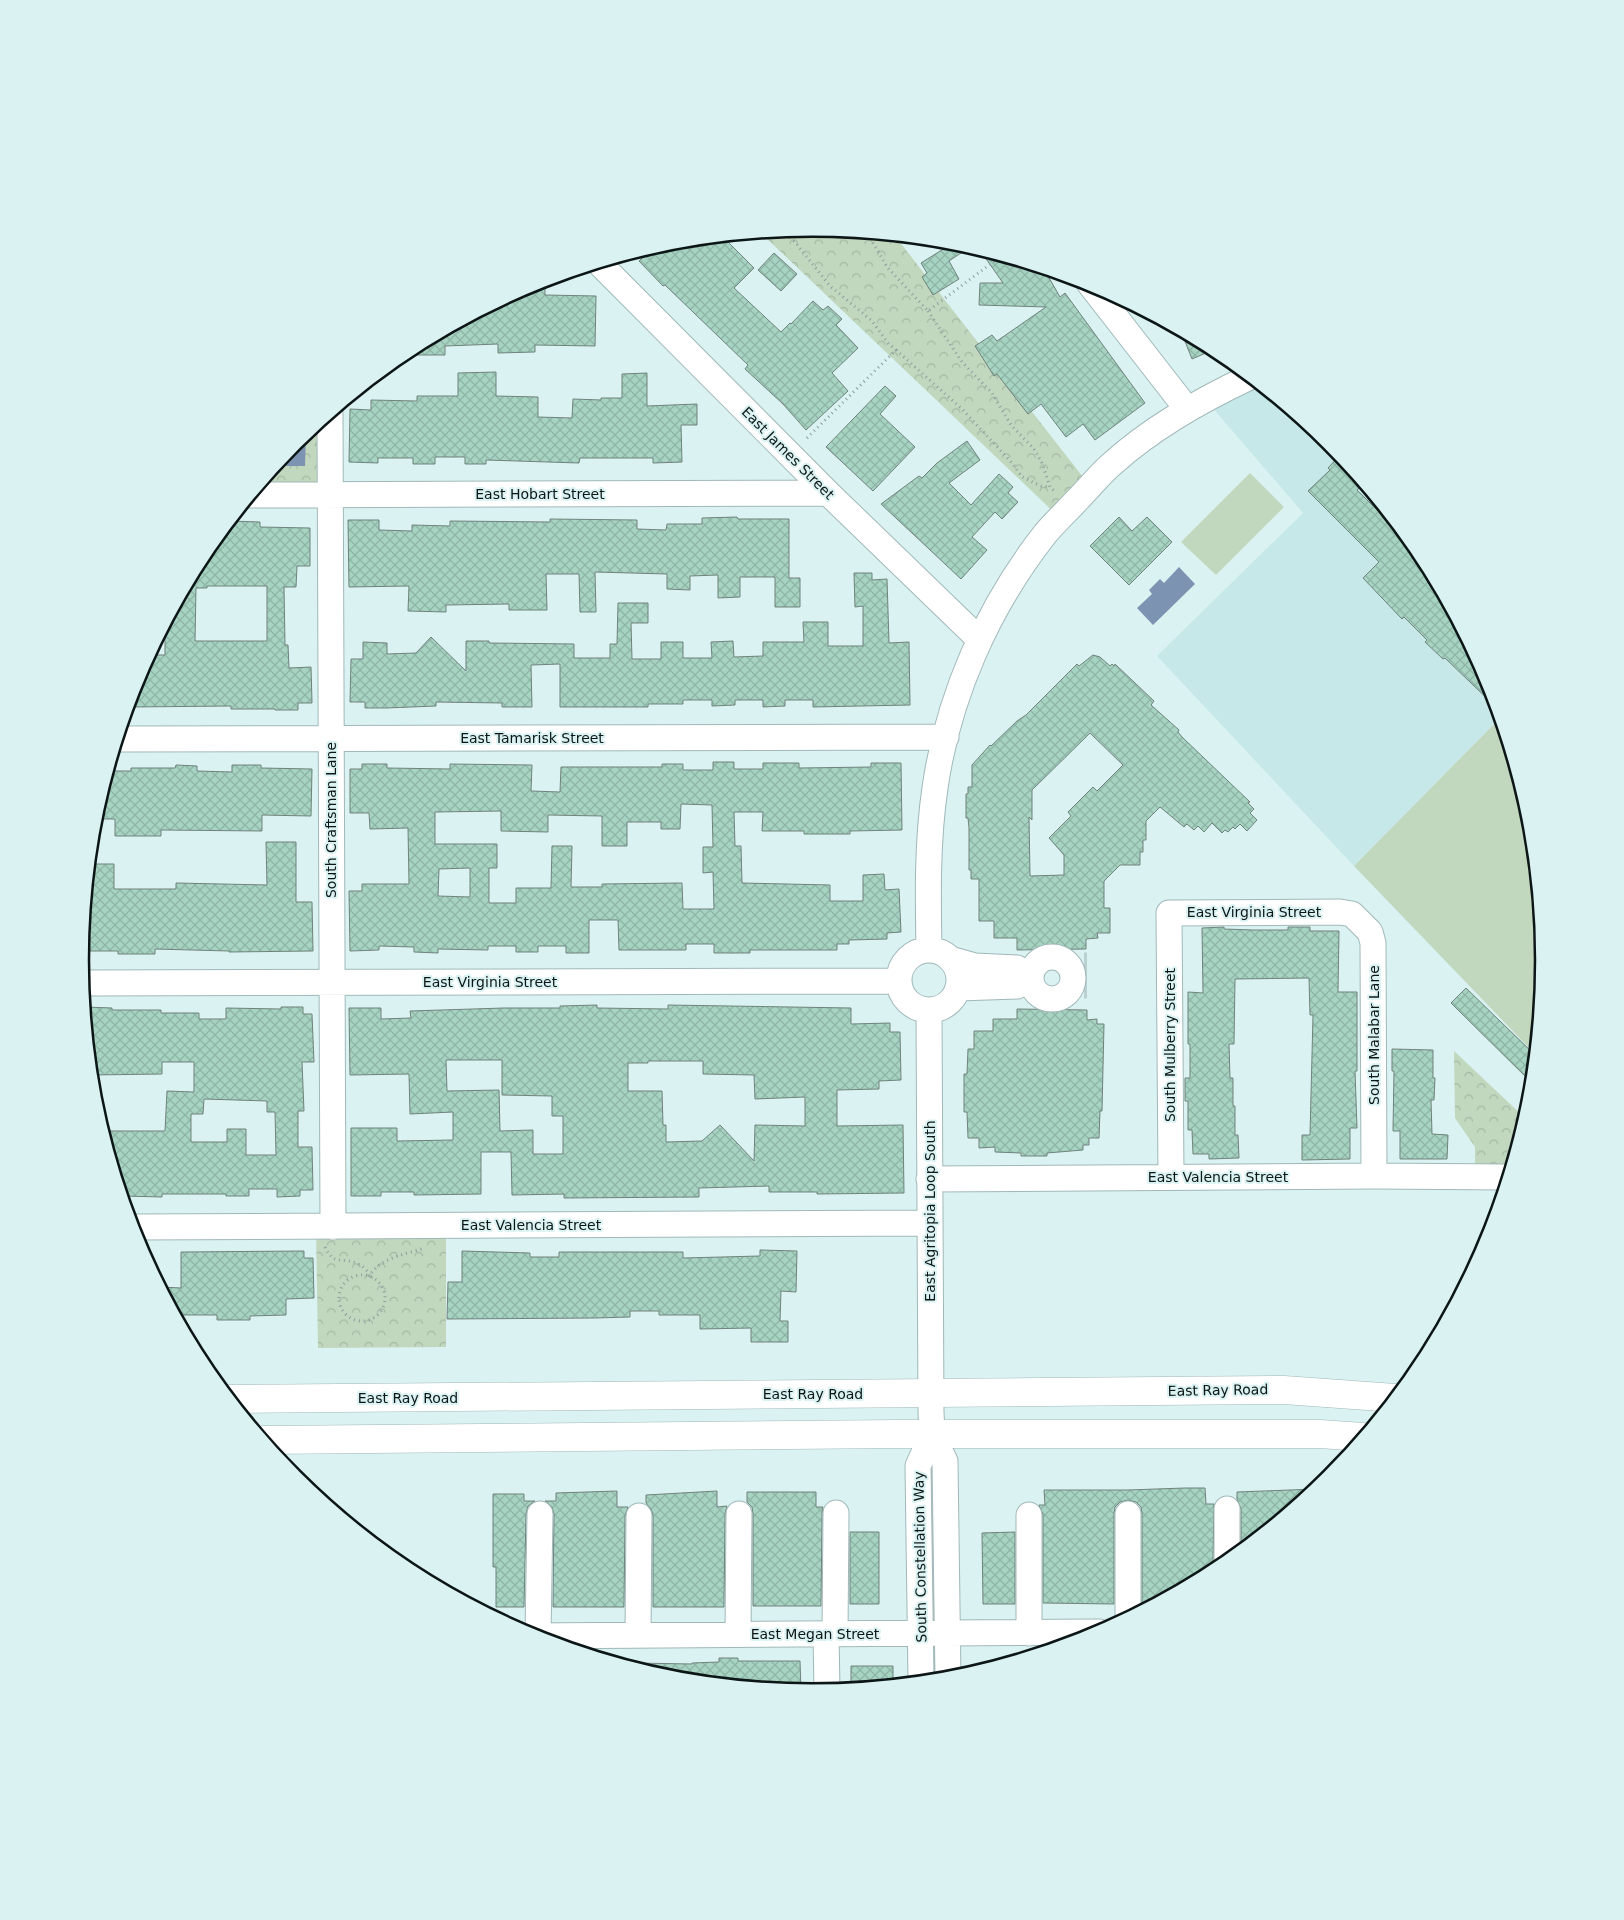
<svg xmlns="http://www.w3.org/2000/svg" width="1624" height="1920" viewBox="0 0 1624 1920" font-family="'DejaVu Sans',sans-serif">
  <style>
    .built { fill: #c7e8e9 }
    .green { fill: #c1d7be }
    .park { fill: url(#park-crowns) }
    .water { fill: #7c94b2 }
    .building { fill: url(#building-cross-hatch); stroke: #70837c; fill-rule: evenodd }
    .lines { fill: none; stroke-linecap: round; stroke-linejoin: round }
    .minor-tunnel { stroke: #bbd1d1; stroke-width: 25; stroke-dasharray: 25 12; stroke-linecap: butt }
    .minor-casing { stroke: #a1b8b9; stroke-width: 27 }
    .major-casing { stroke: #a1b8b9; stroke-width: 29 }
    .path { stroke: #8c9e9e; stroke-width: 3; stroke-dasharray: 1 4; stroke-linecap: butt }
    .minor { stroke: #fff; stroke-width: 25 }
    .major { stroke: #fff; stroke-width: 28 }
    .labels { text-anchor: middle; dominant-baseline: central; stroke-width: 4; stroke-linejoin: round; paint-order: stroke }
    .street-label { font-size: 14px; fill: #0d1616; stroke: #daf2f2 }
    .rim { fill: none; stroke: #0d1616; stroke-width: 2.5 }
  </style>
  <defs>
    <pattern id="park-crowns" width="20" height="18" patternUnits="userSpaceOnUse" patternTransform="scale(1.25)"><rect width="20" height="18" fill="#c1d7be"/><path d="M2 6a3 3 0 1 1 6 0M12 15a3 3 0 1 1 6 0" fill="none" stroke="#a5b8a3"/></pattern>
    <pattern id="building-cross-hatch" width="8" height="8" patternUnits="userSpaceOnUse" patternTransform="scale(1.25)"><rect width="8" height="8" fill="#a6d3c2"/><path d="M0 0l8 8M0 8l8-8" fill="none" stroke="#8eb4a6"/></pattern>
  </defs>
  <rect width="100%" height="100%" fill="#daf2f2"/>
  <path class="built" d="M1250 377 1330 443 1421 554 1488 680 1500 718 1354 866 1157 656 1303 513 1205 399Z"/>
  <path class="green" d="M1250 473 1284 507 1216 575 1181 542Z
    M1500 718 1530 817 1544 960 1535 1054 1354 866Z"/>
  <path class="park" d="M812 228 895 236 1090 486 1060 518 761 233Z
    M330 413 331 494 251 495 295 442Z
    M1454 1051 1525 1118 1507 1177H1475V1147L1455 1118Z
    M446 1225V1347L318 1348 316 1227Z"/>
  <path class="water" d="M306 433 305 466H275L295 442Z
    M1179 567 1195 584 1153 625 1137 608 1152 594 1149 590 1160 579 1164 583Z"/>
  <path class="building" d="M720 237H723L754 268 734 288 781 332 790 323 791 324 813 301 823 310 828 306 842 319 836 325 858 348 832 373 848 391 806 430 783 404 745 369 748 365 665 285 663 286 639 261 655 246 669 242 706 238 712 245Z
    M940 241 955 242 970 247 949 261 959 279 933 295 922 277 927 273 921 263 945 248Z
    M980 250 1044 269 1060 297 1065 293 1145 403 1095 440 1083 424 1066 437 1041 404 1028 414 997 374 994 376 975 346 992 335 997 341 1046 307 979 305 980 283H1003Z
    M774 253 797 274 781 291 758 270Z
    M545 280V295L596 296 595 346 535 345V352L498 353V344L445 346V355H401L532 284Z
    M1181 331 1212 348 1215 349 1192 359Z
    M496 372V396L538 397V417L572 418 573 399 601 400V398H622V374L647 373V406L697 404V425H681L682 462 653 463V458H580L579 463 486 460V464H465V457H435V464H413V458H378V463L349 462 350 409 371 410V400L417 401V396H458V373Z
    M885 386 896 396 880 414 915 447 873 491 826 447Z
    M967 441 980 460 949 483 971 505 999 474 1013 487 1008 493 1018 502 1002 519 995 512 972 537 987 550 961 579 881 504 919 476 922 478 937 463Z
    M1340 455 1363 484 1357 490 1421 554 1488 680 1497 708 1445 658 1443 659 1425 642 1427 640 1404 617 1402 619 1363 578 1379 562 1308 491 1330 470 1328 468Z
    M737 517 738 519H789V578H800V607H775V577H740V597L718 598V575L690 576V590L667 589V574L595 572 596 612H580L579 574H546L547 610H509V604L446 605V612L408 611 409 586 349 587 348 520H379V530L412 531V525L450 526V521L550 522V519L637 520V529L666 530 667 524H702V518Z
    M1119 517 1132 531 1147 517 1172 542 1129 585 1090 546Z
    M230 521 260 522V527L310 528V566H297L296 587H284L285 645H288L289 668 311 667 312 703H298V710H275V709H231V706L130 707V698L136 680 149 655H165V625L197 566 204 553ZM207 586H267V641H195L196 588H207Z
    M854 573H872V580L887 579 889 643 909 642 910 705 813 707V700H785V706L763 707V700H735V705L712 706V700H683V704H648V707H560V664L531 665 532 707H502V703L436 702V706L386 708H365V702H350L351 659H363V642L387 643V654L416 653 431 637 466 671V641H489V643L574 644V658H610V644H617L618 603H648V623H631L632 659H661V642H683V658H712L711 642 733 641 734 657 763 656V642H804L803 622H828V646H863V606L855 607Z
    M1093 655 1100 657 1110 666 1112 664 1114 666 1115 664 1154 701 1151 705 1179 730 1178 732 1182 737 1250 802 1248 803 1254 809 1250 813 1257 820 1247 831 1240 824 1235 829 1233 827 1228 832 1225 830 1222 833 1212 823 1204 832 1198 826 1194 830 1187 824 1184 827 1160 807 1146 821V840H1143V852H1140V865H1120L1104 881V908H1110V933H1097L1098 938 1086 939V949L1017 950V938H994V921H979V879H971V870H969V828L968 818H966V794H968V787H972V765L990 745 991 746 1017 721 1026 715 1077 664 1079 666ZM1090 733 1123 765 1097 791 1093 787 1068 812 1071 816 1049 838 1064 855V875L1030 876 1029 817 1032 820V790Z
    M713 762H734V769H763V763H799V768L871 767V763H901L902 830 850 831V834H804V831H762L763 812H734L735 846H741L742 883 830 885V901H863V875L884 874 885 890 899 889 901 932 887 933V939L849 940V944H837V950H750V953H714V944H686V950H619L618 920H589V953H566V946H538V952H516V946H488V950L438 949V953L414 952V947L379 946V950L350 951 349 891H362V884H409L408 828 370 829 369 813H350V769H362V764H387V768L450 769V764L532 765 531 791 560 792 561 767H662V764H683V770H713ZM681 804 712 805 713 847H703V873L713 872 714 909H683L682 883 602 884V887H571L572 846H552L551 888H516V903H489V868H497V844H435V812L501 811V831L548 832V815L602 816V846H627V822H661V829H680ZM470 868V897L438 896 439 869Z
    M176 765 197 766V771L232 772V765H261V768L312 769 311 816 262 815V831L161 830V836H115V819H94L108 771H131V768H175Z
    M266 842H296V902H312L313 951 229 952V951L155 949V954H118V951H81L89 864H114V889H176V883L267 885Z
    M1224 927V929L1253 930H1288V927H1310V931H1339L1338 992H1357V1071H1355L1357 1128H1350V1159L1302 1160V1135H1310L1313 1015H1310L1309 978 1235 979 1234 1044H1229L1230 1078H1233V1106H1235V1135H1238L1239 1158 1209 1159V1154H1193L1192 1130H1188V1101H1185V1078H1190V1044H1188V992L1203 993 1202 928Z
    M1466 988 1535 1055 1532 1083 1451 1003Z
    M597 1005V1008L668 1009V1005L851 1008V1024L890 1023V1032H900L901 1080 879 1081V1089L837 1090V1126L903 1125 904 1193 817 1194V1192H769V1186L699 1188V1197L564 1198V1194L512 1195 511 1152H481V1194L414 1195V1192H381V1196H351V1128H397V1141L453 1140V1112L410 1114 409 1074 350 1075 349 1008H381V1019L411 1018 410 1011 504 1008H560V1006ZM446 1060H502V1095L552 1096V1116H563V1154H533V1130L500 1131 499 1090 447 1091ZM648 1061H703V1074L754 1075 755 1099 805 1097V1126L755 1125 754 1161 720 1125 702 1141 666 1142V1125H663L662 1091H628V1063H648Z
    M85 1007 112 1008V1010H161V1013H199V1019H226V1008L281 1009V1007H303V1014H312L314 1062H302L304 1111H298V1147H312L313 1190H300V1196L277 1197V1189H249V1196H226V1194H162V1197L122 1196 102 1131H165L167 1091 194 1092V1062H162V1074L91 1075ZM204 1099 267 1101V1112H275L276 1155H246V1129H227V1142H191V1114H203Z
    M1017 1009 1087 1010V1020L1097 1019V1024H1104L1102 1111H1100L1099 1138H1089V1145H1083V1150L1047 1153V1156H1021V1153L995 1152V1147L979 1148V1138H968L967 1112H964V1074H967L968 1049H974V1031H993V1019H1017Z
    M1392 1049 1433 1050V1078H1435L1434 1100H1431L1432 1134 1448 1135 1447 1159H1400V1131H1393L1394 1071H1392Z
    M760 1250 797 1251 796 1292 781 1291 780 1321H788V1342H751V1328L700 1329V1315H659V1311H630V1317L595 1318 447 1319 448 1282H462V1251L530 1253V1257H559V1252H683V1258L760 1256Z
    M304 1251V1258H313L314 1298 286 1299V1315L250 1316V1320H217V1315H176L161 1287 181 1288V1252Z
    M1185 1488H1205L1206 1504H1214L1213 1562 1216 1570 1156 1602 1142 1603V1514L1141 1507 1136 1502 1128 1500 1120 1502 1115 1507 1114 1514V1604L1043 1603V1515L1039 1505H1045L1044 1490H1128Z
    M1316 1489 1268 1529 1241 1550V1509L1237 1499V1492Z
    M617 1491V1507H628L625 1516 624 1607H553L554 1514 552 1507 545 1501H556V1493Z
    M717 1491V1507L727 1506 725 1514 724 1607H653V1516L651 1509 646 1503V1495Z
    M747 1492H816V1507H823L822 1513 821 1606H753V1514L752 1507 747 1502Z
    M493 1494H524V1501H535L528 1506 526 1514 524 1607H496V1567H493Z
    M850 1532H879V1604H850Z
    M1015 1532V1604H983L982 1533Z
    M719 1658H738V1661H800L801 1691 669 1678 634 1667V1663L692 1664V1663L719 1662Z
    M851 1666H893V1684L851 1688Z"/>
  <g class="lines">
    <path class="minor-tunnel" d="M1084 965H1087
      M1084 986H1087"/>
    <defs>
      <path id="minor" d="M599 263 828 493 979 639
        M1089 283 1187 409
        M330 413 333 1227
        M251 495 828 493
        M118 739 946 737
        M929 950C928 896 927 842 935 788 948 696 988 607 1045 534 1055 522 1068 510 1079 498 1090 487 1100 474 1113 463 1153 427 1201 400 1250 377
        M899 980a30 30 0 1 1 60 0a30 30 0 1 1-60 0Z
        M1031 978a21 21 0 1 1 42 0a21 21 0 1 1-42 0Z
        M950 959 975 966 1017 968
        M82 983 899 981
        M958 988 1017 986
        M929 1011 931 1412 932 1435 945 1461 948 1679
        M1171 1177 1169 913 1340 912 1352 914 1370 932 1373 943 1374 1176
        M929 1179 1374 1176 1507 1177
        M132 1227 930 1223
        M1227 1509V1562
        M1128 1514V1617
        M1029 1515V1633
        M738 1634 739 1514
        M826 1634 827 1691
        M835 1634 836 1513
        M538 1635 540 1514
        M638 1635 639 1516
        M531 1636 1099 1632
        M921 1681 918 1466 932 1435"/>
      <path id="major" d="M230 1399 1284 1390 1395 1398
        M264 1440 899 1434H1320L1363 1437"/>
    </defs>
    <use href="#minor" class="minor-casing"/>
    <use href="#major" class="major-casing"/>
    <path class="path" d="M782 231 795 242 830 286 872 321 888 343 896 350 805 440
      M868 234 887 267 928 311 1001 256
      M928 311 962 362 992 393 1011 425 1034 449 1042 463 1050 487 1056 492
      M896 350 962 409 1012 463 1022 477 1041 486 1050 487
      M325 1247C334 1267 343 1256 358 1264 363 1266 367 1271 370 1274
      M339 1298a23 23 0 1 1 46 0a23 23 0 1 1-46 0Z
      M369 1277C380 1257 405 1255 424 1248"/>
    <use href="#minor" class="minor"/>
    <use href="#major" class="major"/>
  </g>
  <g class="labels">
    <g class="street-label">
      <text transform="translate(788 453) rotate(45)">East James Street</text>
      <text x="540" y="494">East Hobart Street</text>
      <text x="532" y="738">East Tamarisk Street</text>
      <text transform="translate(331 820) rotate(-90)">South Craftsman Lane</text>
      <text x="1254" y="912">East Virginia Street</text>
      <text x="490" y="982">East Virginia Street</text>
      <text transform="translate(1374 1035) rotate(-90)">South Malabar Lane</text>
      <text transform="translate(1170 1045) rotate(-90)">South Mulberry Street</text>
      <text x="1218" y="1177">East Valencia Street</text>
      <text transform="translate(930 1211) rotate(-90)">East Agritopia Loop South</text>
      <text x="531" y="1225">East Valencia Street</text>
      <text transform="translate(1218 1390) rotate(-1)">East Ray Road</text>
      <text x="813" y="1394">East Ray Road</text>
      <text x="408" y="1398">East Ray Road</text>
      <text transform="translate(920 1557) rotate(-91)">South Constellation Way</text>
      <text x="815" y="1634">East Megan Street</text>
    </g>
  </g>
  <path d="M0 0H1624V1920H0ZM89 960a723 723 0 1 1 1446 0a723 723 0 1 1-1446 0Z" fill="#daf2f2" fill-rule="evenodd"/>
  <path class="rim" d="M89 960a723 723 0 1 1 1446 0a723 723 0 1 1-1446 0Z"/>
</svg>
